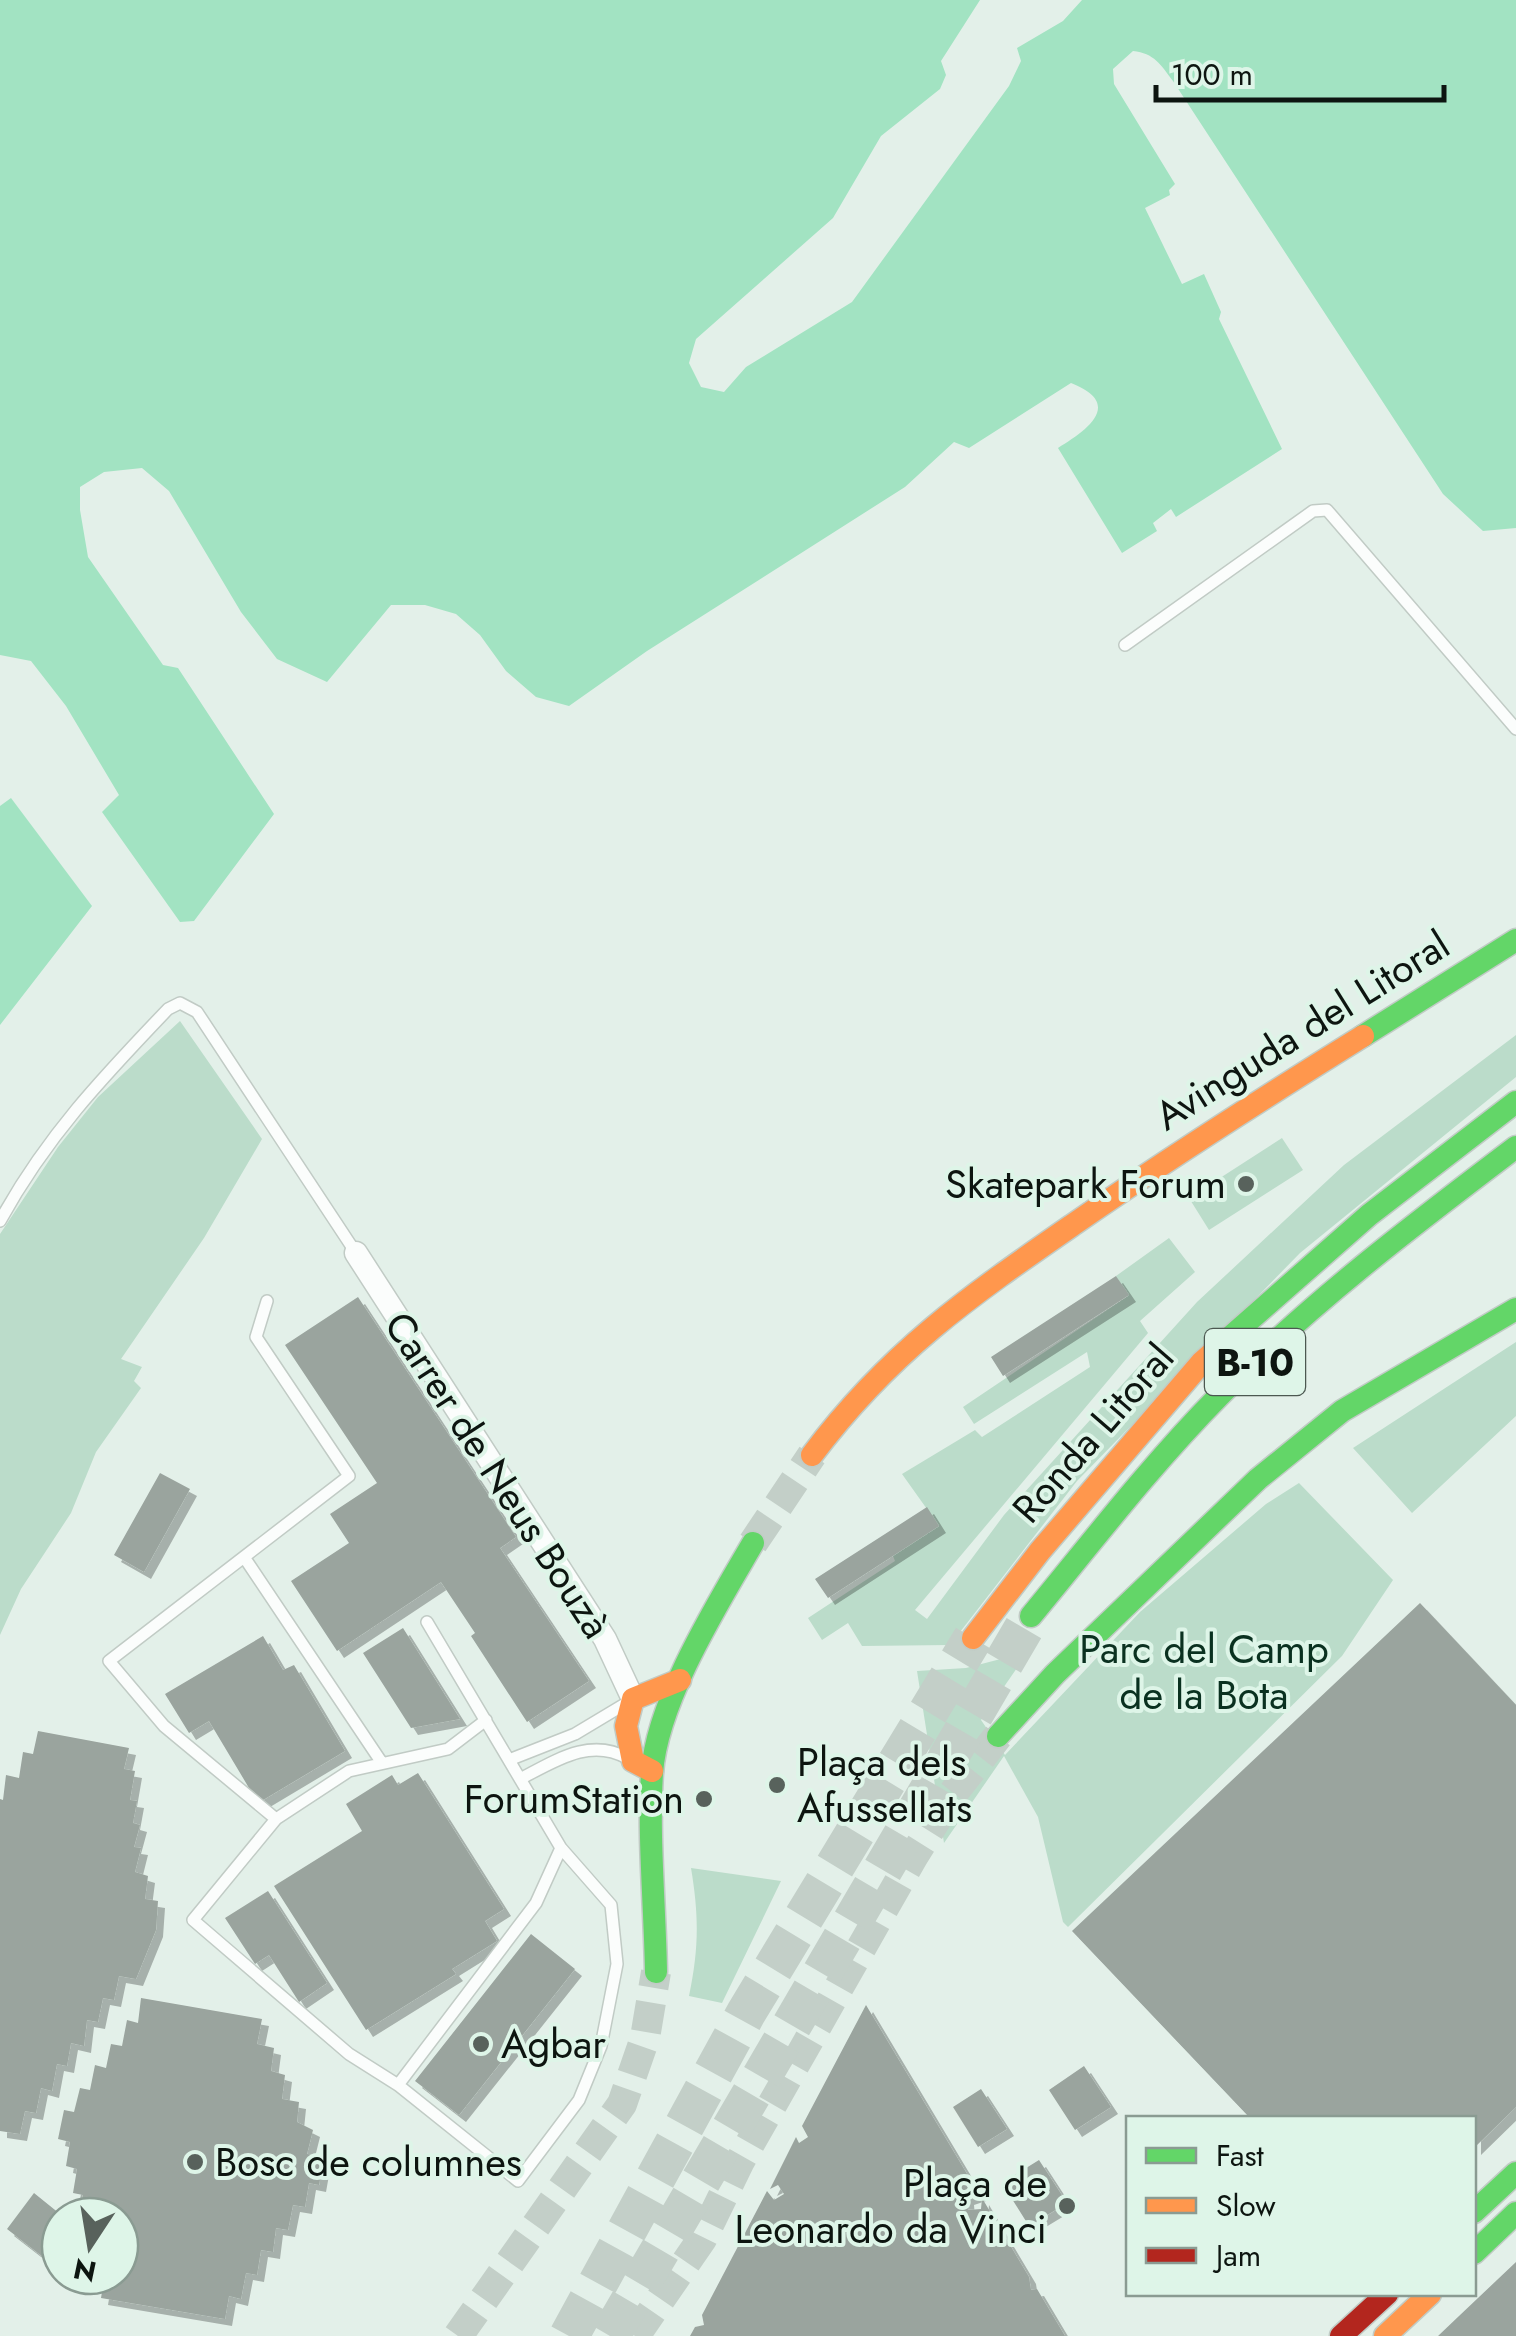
<svg xmlns="http://www.w3.org/2000/svg" width="1516" height="2336" viewBox="0 0 1516 2336" font-family="Jost,sans-serif">
  <style>
    .green { fill: #bbdcca }
    .water { fill: #a2e3c2 }
    .building { fill: #9aa49e; filter: url(#shadow) }
    .lines { fill: none; stroke-linecap: round; stroke-linejoin: round }
    .secondary-tunnel { stroke: #c3cfc8; stroke-width: 30; stroke-dasharray: 30 15; stroke-linecap: butt }
    .highway-tunnel { stroke: #c3cfc8; stroke-width: 40; stroke-dasharray: 40 20; stroke-linecap: butt }
    .lane-casing { stroke: #c1cbc5; stroke-width: 14 }
    .street-casing { stroke: #c1cbc5; stroke-width: 25 }
    .fast-casing { stroke: #c1cbc5; stroke-width: 25 }
    .slow-casing { stroke: #c1cbc5; stroke-width: 25 }
    .jam-casing { stroke: #c1cbc5; stroke-width: 25 }
    .lane { stroke: #fbfdfc; stroke-width: 11 }
    .street { stroke: #fbfdfc; stroke-width: 22 }
    .fast { stroke: #63d668; stroke-width: 22 }
    .slow { stroke: #ff974d; stroke-width: 22 }
    .jam { stroke: #b3261e; stroke-width: 22 }
    .poi-dot { fill: #58625c; stroke: #def5e8; stroke-width: 4 }
    .labels { text-anchor: middle; dominant-baseline: central; stroke-width: 8; stroke-linejoin: round; paint-order: stroke }
    .shield { fill: #def5e8; stroke: #4c5851; stroke-width: 2.5 }
    .shield-label { font-size: 38px; font-weight: bold; fill: #0d1510 }
    .street-label { font-size: 40px; fill: #0d1510; stroke: #def5e8 }
    .poi-label { font-size: 40px; fill: #0d1510; stroke: #def5e8; text-anchor: end }
    .park-label { font-size: 40px; fill: #0a3120; stroke: #def5e8 }
  </style>
  <defs>
    <filter id="shadow"><feDropShadow dx="7" dy="7" stdDeviation="0" flood-color="#0004"/></filter>
  </defs>
  <rect width="100%" height="100%" fill="#e3f0e9"/>
  <path class="green" d="M180 1021 262 1139 204 1238 121 1359 142 1367 134 1381 141 1388 96 1452 71 1513 21 1589 0 1635V1234L58 1147 98 1097Z
    M1516 1035V1077L1300 1253 1077 1481 950 1645 862 1646 848 1623 822 1640 808 1618 895 1561 893 1556 939 1526 902 1474 975 1430 982 1437 1090 1367 1087 1352 974 1424 963 1407 1128 1296 1116 1276 1169 1238 1195 1272 1140 1321 1148 1333 915 1610 927 1619 1004 1515 1197 1302 1344 1165Z
    M1282 1138 1303 1170 1209 1230 1189 1198Z
    M1516 1342V1416L1412 1513 1353 1448Z
    M1299 1483 1393 1580 1342 1656 1068 1927 1063 1922 1038 1817 1004 1756 944 1843 917 1671 966 1668 1028 1652 981 1720 1005 1755 1140 1612 1266 1504Z
    M691 1868 781 1881 722 2003 689 1996C699 1948 699 1916 691 1868Z"/>
  <path class="water" d="M0 0H980L941 61 946 75 940 89 881 136 833 218 696 339 689 363 701 387 724 392 746 367 852 302 1009 86 1021 61 1017 48 1063 21 1082 0H1516V528L1483 531 1443 494 1173 81C1161 65 1154 53 1133 51L1113 69 1114 84 1175 184 1169 190 1170 195 1145 208 1182 284 1204 274 1221 312 1219 319 1282 449 1176 517 1171 509 1153 523 1157 531 1122 553 1058 448C1086 431 1125 404 1071 383L969 448 954 442 905 487 647 651 569 706 536 697 506 671 480 635 456 614 425 605H391L327 682 277 659 241 612 169 491 142 468 104 472 80 487V510L88 557 163 665 178 668 274 814 194 921 180 922 102 812 119 795 66 706 31 661 0 655Z
    M11 798 92 906 0 1025V806Z"/>
  <path class="building" d="M1116 1276 1129 1295 1003 1376 991 1357Z
    M358 1297 516 1537 500 1548 589 1681 527 1722 471 1636 475 1633 441 1582 337 1651 291 1581 349 1543 330 1514 377 1483 285 1345Z
    M160 1473 190 1489 144 1572 114 1555Z
    M927 1507 939 1526 828 1598 815 1579Z
    M1420 1603 1516 1705V2107L1474 2148V2118H1250L1072 1931Z
    M403 1628 460 1719 411 1728 363 1653Z
    M263 1636 283 1670 294 1665 345 1751 258 1803 209 1721 189 1733 165 1694Z
    M38 1731 129 1748 124 1769 135 1771 130 1800 137 1801 133 1823 140 1825 134 1847 141 1848 135 1872 148 1876 145 1899 158 1901 156 1930 136 1979 119 1976 114 2000 103 1998 98 2022 87 2020 84 2046 71 2043 67 2066 57 2064 52 2091 41 2088 36 2113 25 2111 20 2134 0 2131V1799L3 1800 6 1775 19 1778 23 1752 33 1754Z
    M418 1773 504 1909 485 1921 497 1941 452 1969 456 1974 366 2030 274 1886 362 1831 346 1804 392 1775 398 1785Z
    M268 1891 327 1983 299 2002 269 1955 255 1964 225 1918Z
    M531 1934 575 1969 459 2115 415 2081Z
    M141 1998 262 2019 257 2044 274 2048 271 2071 285 2075 282 2099 299 2102 297 2122 313 2130 307 2154 324 2157 319 2185 309 2183 305 2207 293 2205 288 2230 276 2228 273 2252 261 2250 257 2275 246 2273 241 2299 229 2296 225 2319 101 2298 104 2280 99 2276H120V2216H80L83 2195 73 2193 77 2169 66 2166 70 2142 58 2139 64 2110 74 2112 80 2088 90 2090 95 2065 106 2068 111 2044 122 2046 127 2020 138 2023Z
    M866 2005 979 2194 967 2198 968 2210 981 2209 982 2198 1029 2277 1031 2290 1037 2289 1065 2336H690L695 2327 704 2325 702 2315 767 2191 774 2200 784 2194 778 2185 770 2189 796 2137 799 2143 808 2137 802 2126Z
    M1084 2066 1111 2107 1075 2130 1049 2090Z
    M981 2089 1007 2129 978 2147 953 2107Z
    M1039 2160 1067 2203 1029 2226 1002 2183Z
    M34 2193 60 2214V2243L47 2260 7 2229Z
    M1516 2262V2336H1438L1459 2316Z"/>
  <g class="lines">
    <path class="secondary-tunnel" d="M753 1543 812 1455
      M458 2336 622 2104 645 2038 656 1972
      M635 2336 702 2239 740 2161 913 1857 951 1796 998 1736"/>
    <path class="highway-tunnel" d="M569 2336 746 2013 973 1638
      M610 2336 1031 1616"/>
    <defs>
      <path id="lane" d="M1125 645 1313 511 1327 510 1516 729
        M0 1221C46 1137 102 1078 168 1009L180 1003 197 1012 356 1253
        M267 1301 256 1337 349 1476 109 1661 164 1726 276 1819
        M244 1557 382 1763
        M427 1622 561 1848 536 1903 398 2085 518 2181 579 2100 601 2046 617 1964 611 1905 561 1848
        M509 1760 575 1734 625 1704
        M520 1779C555 1761 590 1737 627 1758
        M398 2085 349 2054 193 1920 276 1819 349 1771 448 1749 486 1720"/>
      <path id="street" d="M356 1253 605 1639 633 1699"/>
      <path id="fast" d="M1363 1036 1516 940
        M1228 1339 1369 1215 1516 1102
        M1031 1616C1092 1542 1151 1465 1219 1396 1309 1304 1413 1225 1516 1147
        M998 1736 1055 1674 1258 1479 1342 1411 1516 1309
        M656 1972C655 1909 648 1835 652 1773 657 1701 717 1605 753 1543
        M1474 2212 1516 2173
        M1474 2253 1516 2213"/>
      <path id="slow" d="M812 1455C890 1351 970 1296 1074 1224 1169 1158 1265 1097 1363 1036
        M973 1638 1040 1551 1202 1362 1228 1339
        M652 1771 633 1761 626 1726 633 1699 680 1680
        M1385 2336 1430 2294"/>
      <path id="jam" d="M1341 2336 1387 2294"/>
    </defs>
    <use href="#lane" class="lane-casing"/>
    <use href="#street" class="street-casing"/>
    <use href="#fast" class="fast-casing"/>
    <use href="#slow" class="slow-casing"/>
    <use href="#jam" class="jam-casing"/>
    <use href="#lane" class="lane"/>
    <use href="#street" class="street"/>
    <use href="#fast" class="fast"/>
    <use href="#slow" class="slow"/>
    <use href="#jam" class="jam"/>
  </g>
  <g class="poi-dot">
    <circle cx="1246" cy="1184" r="10"/>
    <circle cx="777" cy="1785" r="10"/>
    <circle cx="704" cy="1799" r="10"/>
    <circle cx="481" cy="2044" r="10"/>
    <circle cx="195" cy="2162" r="10"/>
    <circle cx="1067" cy="2206" r="10"/>
  </g>
  <g class="labels">
    <rect class="shield" x="1205" y="1329" width="100" height="66" rx="8"/>
    <g class="shield-label">
      <text x="1255" y="1362">B-10</text>
    </g>
    <g class="street-label">
      <text transform="translate(1302 1030) rotate(-32)">Avinguda del Litoral</text>
      <text transform="translate(1093 1433) rotate(-49)">Ronda Litoral</text>
      <text transform="translate(498 1475) rotate(57)">Carrer de Neus Bouzà</text>
    </g>
    <g class="poi-label">
      <text x="1226" y="1184">Skatepark Forum</text>
      <text x="797" y="1762" text-anchor="start">Plaça dels<tspan x="797" dy="46">Afussellats</tspan></text>
      <text x="684" y="1799">ForumStation</text>
      <text x="501" y="2044" text-anchor="start">Agbar</text>
      <text x="215" y="2162" text-anchor="start">Bosc de columnes</text>
      <text x="1047" y="2183">Plaça de<tspan x="1047" dy="46">Leonardo da Vinci</tspan></text>
    </g>
    <g class="park-label">
      <text x="1204" y="1649">Parc del Camp<tspan x="1204" dy="46">de la Bota</tspan></text>
    </g>
  </g>
  <rect x="1126" y="2116" width="350" height="180" fill="#def5e8" stroke="#8a9b92" stroke-width="2.5"/>
  <rect x="1146" y="2148" width="50" height="15" fill="#63d668" stroke="#8a9b92" stroke-width="2.5"/>
  <text x="1216" y="2166" font-size="30" fill="#0d1510">Fast</text>
  <rect x="1146" y="2198" width="50" height="15" fill="#ff974d" stroke="#8a9b92" stroke-width="2.5"/>
  <text x="1216" y="2216" font-size="30" fill="#0d1510">Slow</text>
  <rect x="1146" y="2248" width="50" height="15" fill="#b3261e" stroke="#8a9b92" stroke-width="2.5"/>
  <text x="1216" y="2266" font-size="30" fill="#0d1510">Jam</text>
  <g transform="translate(90 2246) rotate(192)"><circle r="48" fill="#def5e8" stroke="#8a9b92" stroke-width="2.5"/>
  <path d="M0-8L18 38L0 25L-18 38Z" fill="#58625c"/>
  <text y="-15" font-size="28" font-weight="bold" text-anchor="middle" fill="#0d1510">N</text>
  </g>
  <path d="M1156 85v15h288v-15" fill="none" stroke="#0d1510" stroke-width="5"/>
  <text x="1171" y="85" font-size="30" fill="#0d1510" stroke="#def5e8" stroke-width="8" paint-order="stroke">100 m</text>
</svg>
